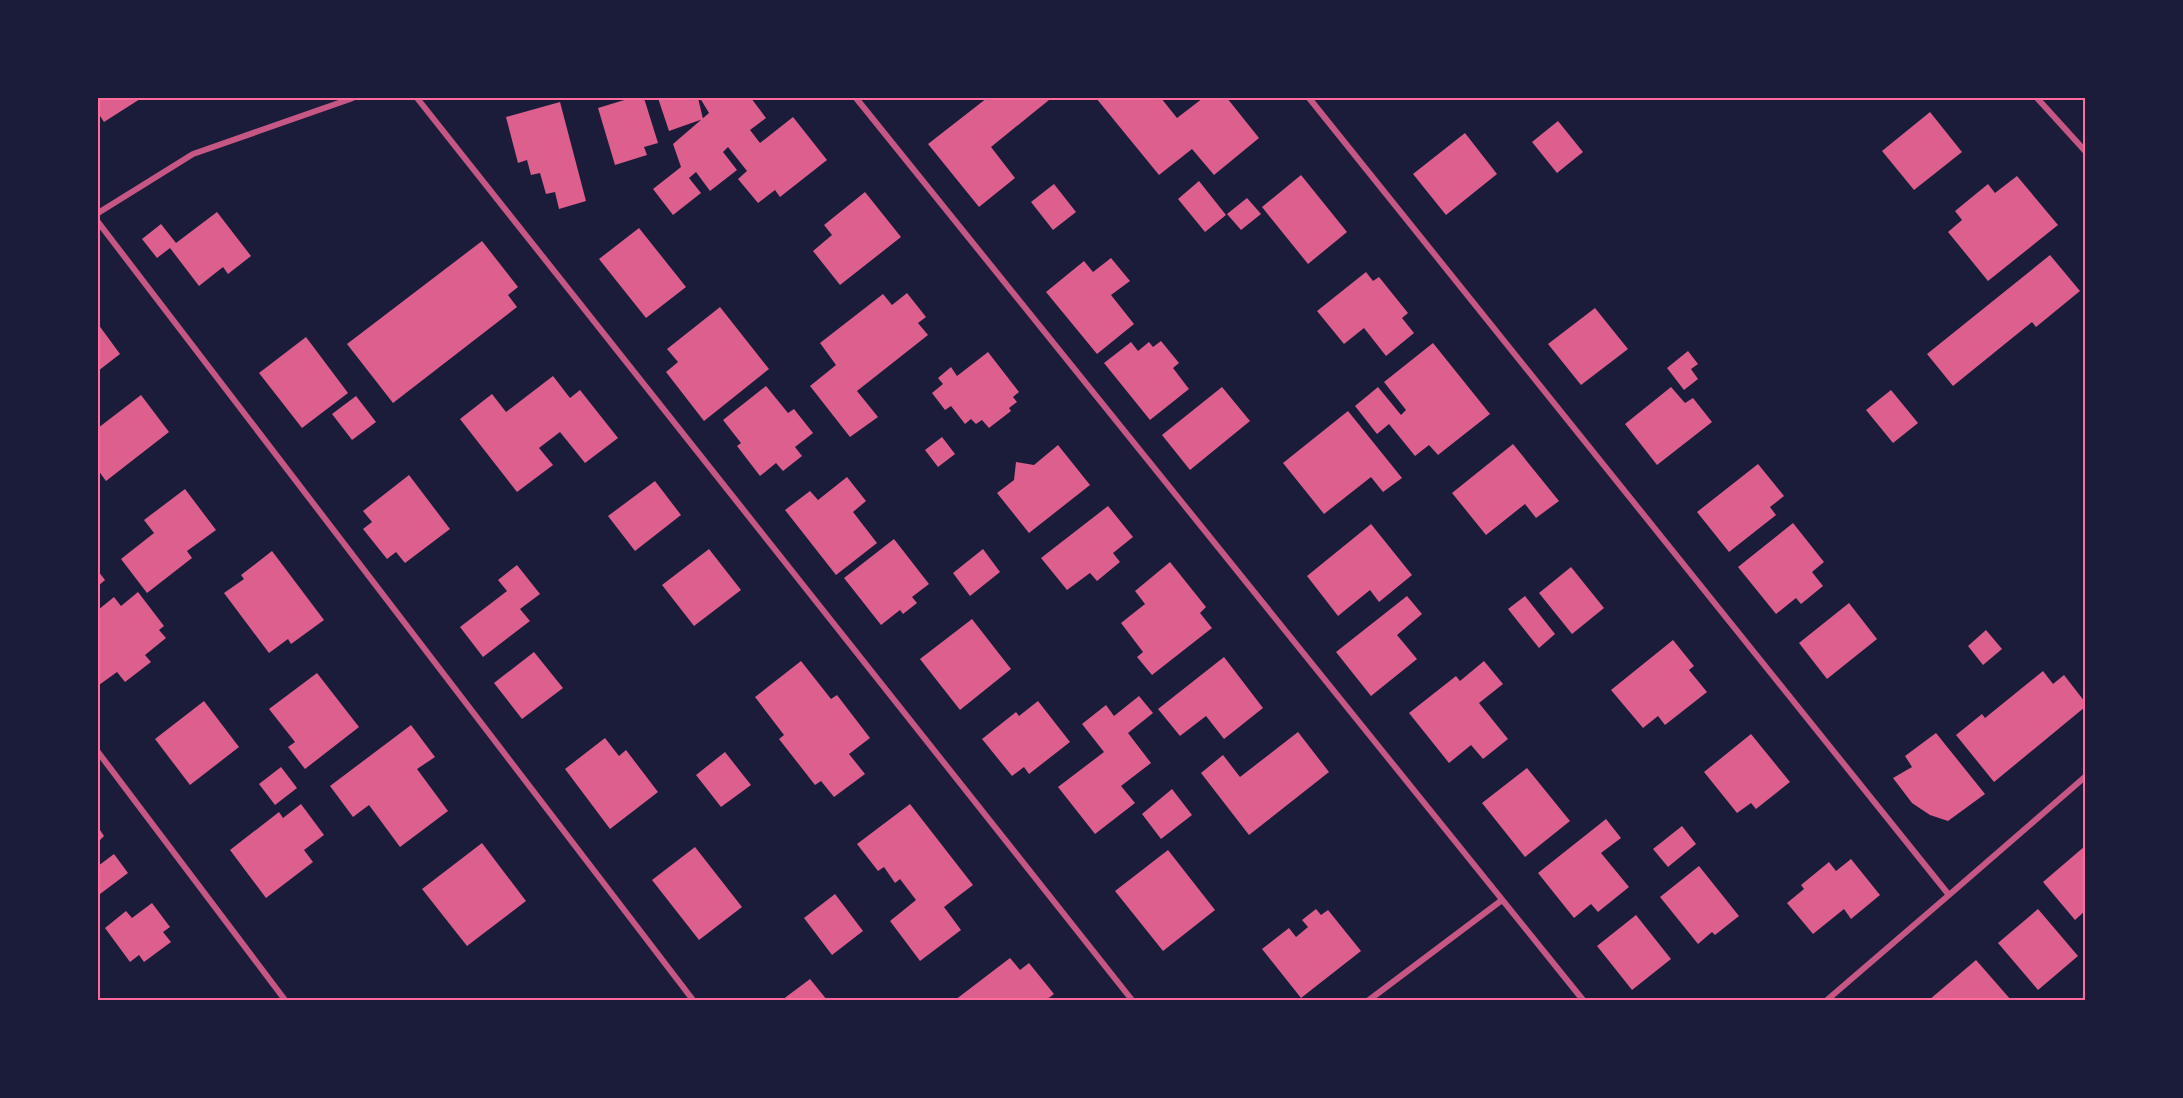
<svg xmlns="http://www.w3.org/2000/svg" width="2183" height="1098" viewBox="0 0 2183 1098" font-family="Figtree,sans-serif">
  <style>
    .building { fill: #dd5f8e }
    .lines { fill: none; stroke-linecap: round; stroke-linejoin: round }
    .minor { stroke: #c65784; stroke-width: 6 }
    .neatline { fill: none; stroke: #ff6b9d; stroke-width: 2 }
  </style>
  <rect width="100%" height="100%" fill="#1b1b3a"/>
  <path class="building" d="M98 98H138L140 99 104 122 98 113Z
    M631 98H644L658 143 644 147 647 155 615 165 598 108Z
    M658 98H698L703 119 669 131Z
    M700 98H751L766 118 750 130 760 143 793 117 827 160 780 197 775 190 758 203 738 179 747 171 728 147 723 152 737 170 710 191 696 172 689 178 701 193 673 215 653 189 681 167 673 144 709 113Z
    M987 98H1046L1049 100 991 147 1015 178 979 207 928 144Z
    M1096 98H1161L1177 118 1203 98H1227L1259 138 1214 175 1192 149 1159 175Z
    M560 102 586 201 559 209 555 192 546 194 540 173 531 175 527 160 518 163 506 117Z
    M1930 112 1962 152 1914 190 1882 151Z
    M1558 121 1583 152 1557 173 1532 142Z
    M1465 133 1497 174 1446 215 1413 174Z
    M1301 175 1347 232 1308 264 1262 207Z
    M2017 176 2058 225 1988 281 1948 232 1962 220 1955 211 1988 184 1995 193Z
    M1199 181 1226 215 1205 232 1178 199Z
    M1054 184 1076 212 1053 230 1031 202Z
    M865 192 901 237 840 285 813 251 832 235 824 225Z
    M1247 198 1261 214 1241 230 1227 214Z
    M217 212 251 256 228 274 223 267 199 286 170 248 157 258 142 239 161 224 176 243Z
    M639 228 686 287 646 318 599 259Z
    M482 241 518 287 508 295 517 307 393 403 347 344Z
    M2050 255 2080 291 2036 327 2032 322 1953 386 1927 354Z
    M1111 258 1130 281 1111 295 1134 324 1097 354 1046 292 1084 261 1093 272Z
    M1366 272 1373 281 1379 277 1408 313 1402 318 1414 333 1386 356 1364 328 1344 344 1317 311Z
    M907 293 926 317 918 323 928 335 857 391 878 417 850 437 810 386 836 365 820 343 883 294 892 305Z
    M720 307 769 369 704 421 666 372 678 362 667 349Z
    M1595 308 1628 349 1581 385 1548 344Z
    M98 324 120 354 98 371Z
    M306 337 348 393 302 428 259 373Z
    M1161 341 1179 363 1173 368 1189 389 1150 420 1104 363 1131 342 1138 351 1149 342 1153 347Z
    M1433 343 1490 414 1438 455 1429 445 1415 456 1389 424 1377 434 1355 406 1378 387 1401 415 1406 410 1384 382Z
    M1688 351 1698 364 1691 369 1698 379 1684 390 1667 368Z
    M988 352 1019 392 1013 397 1017 402 1009 408 1011 411 989 428 982 420 976 424 971 419 965 424 951 406 945 410 932 393 943 384 938 378 951 367 957 376Z
    M553 376 570 398 580 390 618 438 585 463 560 432 539 448 553 465 517 492 460 419 492 394 506 412Z
    M766 386 788 413 794 409 813 433 795 447 802 456 783 471 776 463 760 476 737 446 741 443 723 420Z
    M1222 387 1250 421 1190 470 1162 435Z
    M1671 387 1685 403 1693 398 1712 422 1657 465 1625 424Z
    M1891 390 1918 423 1893 443 1866 410Z
    M141 395 169 432 106 481 98 470V428Z
    M356 396 376 422 352 440 332 414Z
    M1348 411 1402 478 1383 492 1371 477 1324 514 1283 463Z
    M942 437 955 454 938 467 925 450Z
    M1513 444 1559 501 1536 518 1525 504 1486 535 1452 493Z
    M1058 445 1090 485 1029 533 997 493 1014 480 1016 462 1034 465Z
    M1758 464 1784 496 1770 507 1776 515 1729 552 1697 512Z
    M409 475 450 529 405 563 396 552 387 559 363 529 372 522 363 511Z
    M847 477 866 501 853 512 877 543 836 575 785 510 810 491 818 500Z
    M655 481 681 515 635 551 608 516Z
    M185 489 216 530 187 551 192 558 147 593 121 559 154 533 144 520Z
    M1108 506 1133 537 1113 553 1120 562 1097 581 1090 573 1067 590 1041 558Z
    M1793 523 1824 562 1812 572 1823 586 1801 604 1796 598 1776 614 1738 567Z
    M1371 524 1412 575 1379 602 1370 590 1338 616 1307 576Z
    M894 539 929 584 912 597 917 603 903 614 900 610 881 625 844 578Z
    M709 549 741 590 694 626 662 585Z
    M983 549 1000 572 970 596 953 573Z
    M272 551 324 620 291 644 288 639 269 653 224 593 244 579 241 575Z
    M1170 562 1206 607 1200 613 1212 628 1152 675 1137 657 1143 652 1121 623 1145 604 1135 591Z
    M517 565 540 594 520 609 530 621 483 657 460 627 507 591 498 580Z
    M1571 567 1604 608 1572 634 1539 593Z
    M98 571 105 580 98 586Z
    M138 592 164 626 159 630 166 638 145 655 151 662 125 682 117 672 99 685 98 610 114 597 121 606Z
    M1407 596 1422 614 1397 635 1417 659 1371 696 1336 652Z
    M1525 596 1555 634 1539 648 1508 609Z
    M1849 603 1877 639 1827 679 1799 643Z
    M972 619 1011 669 960 710 920 659Z
    M1986 630 2002 649 1983 665 1968 646Z
    M1673 640 1694 666 1689 670 1707 692 1665 725 1658 716 1643 728 1611 690Z
    M534 652 563 688 522 719 494 683Z
    M1224 657 1263 708 1224 739 1206 716 1180 736 1158 709Z
    M801 661 831 699 837 695 870 738 849 754 865 774 834 797 821 781 815 785 779 739 784 735 755 697Z
    M1484 661 1503 684 1479 703 1508 739 1483 759 1471 745 1449 763 1409 713 1456 676 1460 681Z
    M2043 671 2053 684 2064 675 2085 702V707L1994 782 1956 735 1982 714 1985 718Z
    M317 673 359 727 305 769 288 747 295 742 269 709Z
    M1139 696 1153 713 1128 733 1151 763 1121 786 1135 803 1095 834 1058 787 1104 752 1082 724 1106 705 1114 716Z
    M204 701 239 747 190 785 155 739Z
    M1038 701 1070 742 1029 774 1024 767 1012 776 982 739 1016 712 1019 716Z
    M411 725 435 757 417 769 448 811 400 847 369 805 353 817 330 786Z
    M1298 732 1329 772 1249 835 1201 773 1223 755 1240 777Z
    M1936 733 1985 794 1948 821 1930 815 1912 803 1893 778 1912 767 1905 756Z
    M1751 734 1790 782 1756 809 1751 803 1737 813 1704 772Z
    M605 738 619 756 626 750 658 792 610 829 565 769Z
    M725 752 751 785 721 807 696 775Z
    M281 767 297 788 275 805 259 784Z
    M1527 768 1570 821 1525 857 1482 803Z
    M1172 789 1192 815 1161 839 1142 814Z
    M301 804 324 835 304 850 313 862 266 898 230 850 279 812 283 818Z
    M910 804 973 885 944 907 961 930 920 961 890 921 916 900 900 879 895 883 884 867 878 871 857 844Z
    M1606 819 1621 838 1601 853 1629 887 1598 912 1591 904 1574 918 1538 873Z
    M1682 826 1696 844 1668 867 1653 849Z
    M98 827 104 836 98 842Z
    M482 843 526 901 467 946 422 889Z
    M2085 846V911L2075 920 2043 882Z
    M695 847 742 907 699 940 652 880Z
    M1168 850 1215 910 1163 951 1115 891Z
    M114 854 128 873 100 894 98 890V866Z
    M1851 859 1880 895 1851 919 1844 909 1813 934 1787 903 1804 889 1801 885 1829 862 1836 871Z
    M1699 866 1739 916 1715 935 1712 932 1698 944 1660 897Z
    M835 894 863 931 832 955 804 918Z
    M152 903 170 927 163 932 171 942 144 962 139 955 130 962 105 928 126 911 132 918Z
    M1316 909 1321 915 1328 910 1361 951 1301 998 1262 949 1289 928 1296 937 1308 927 1302 920Z
    M2038 909 2078 956 2038 990 1998 943Z
    M1636 915 1671 959 1632 990 1597 946Z
    M1010 958 1020 970 1029 963 1054 994 1046 1000H955Z
    M1976 960 2011 1000H1929Z
    M810 979 827 1000H782Z"/>
  <g class="lines">
    <path class="minor" d="M417 98 1132 1000
      M856 98 1583 1000
      M1309 98 1949 895 1827 1000
      M2037 98 2086 152
      M98 213 193 154 353 98
      M98 222 693 1000
      M98 752 285 1000
      M1949 895 2086 776
      M1369 1000 1502 900"/>
  </g>
  <rect width="2183" height="1098" fill="none" stroke="#1b1b3a" stroke-width="198"/>
  <rect x="99" y="99" width="1985" height="900" class="neatline"/>
</svg>
